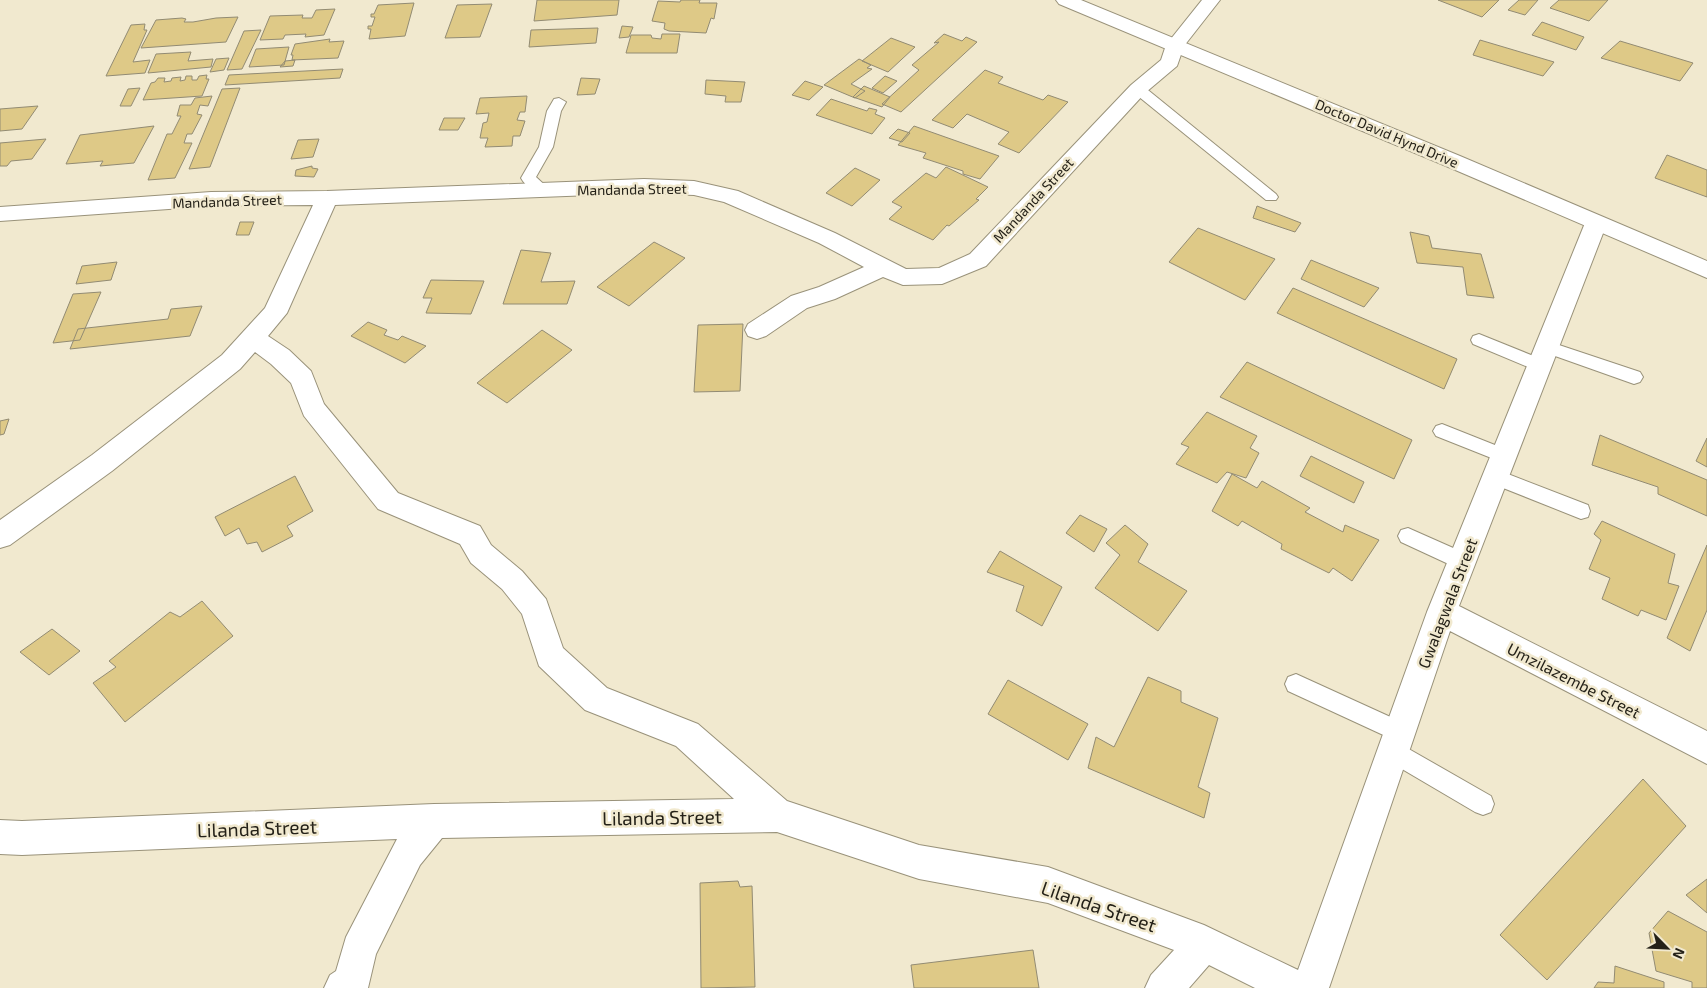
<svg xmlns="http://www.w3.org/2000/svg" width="1707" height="988" viewBox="0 0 1707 988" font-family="'Exo 2',sans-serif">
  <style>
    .building { fill: #dec987; stroke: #928b73 }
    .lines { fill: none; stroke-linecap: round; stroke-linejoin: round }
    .service-casing { stroke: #99927a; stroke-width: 2 }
    .minor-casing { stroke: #99927a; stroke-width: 2 }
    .secondary-casing { stroke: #99927a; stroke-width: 2 }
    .service { fill: #fff; fill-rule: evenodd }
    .minor { fill: #fff; fill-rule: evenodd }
    .secondary { fill: #fff; fill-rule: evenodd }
    .labels { text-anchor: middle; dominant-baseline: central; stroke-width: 5; stroke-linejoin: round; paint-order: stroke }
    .far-street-label { font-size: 14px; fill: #242118; stroke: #f1e9cf }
    .street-label { font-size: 16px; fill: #242118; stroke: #f1e9cf }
    .near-street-label { font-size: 19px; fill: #242118; stroke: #f1e9cf }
  </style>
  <rect width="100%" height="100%" fill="#f1e9cf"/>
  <path class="building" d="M537 0H619L617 15 534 21Z
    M681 0H700L699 3H717L714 19 711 18 706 33 669 31 664 29 665 23 652 21 658 1 680 2Z
    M1438 0H1499L1482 17Z
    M1519 0H1538L1525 15 1508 10Z
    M1559 0H1608L1589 21 1550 8Z
    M414 3 405 36 369 39 371 29H368V26H372L375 17H371V14H374L378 5Z
    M492 4 480 37 445 38 457 5Z
    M335 9 324 35 305 37 306 34 285 35 283 39 260 40 270 16 303 15 302 18H312L316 10Z
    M238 17 226 42 141 48 156 20 182 18 186 19 184 22H193L216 18Z
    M1542 22 1584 37 1576 50 1532 35Z
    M145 24 144 30H147L133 62 150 60 145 73 106 76 131 25Z
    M622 26 633 27 629 37 619 38Z
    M598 28 596 43 529 47 531 30Z
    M261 30 242 69 227 70 244 31Z
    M662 34H680L677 53H626L631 35H651L652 38 661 39Z
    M944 34 962 41 966 37 977 42 901 112 882 104 919 70 912 65 939 42 934 43Z
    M891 38 915 47 888 72 862 61Z
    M330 39 329 42 344 41 338 58 292 60 293 55H291L295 44Z
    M1480 40 1554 62 1543 76 1473 55Z
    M1620 41 1693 63 1680 81 1601 58Z
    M289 47 284 65 249 67 256 49Z
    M191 52 188 61 213 59 211 67 148 73 156 54Z
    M229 58 224 70 210 72 216 59Z
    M859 59 871 65 867 68 872 69 851 84 865 91 855 98 824 85Z
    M295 60 293 66 280 67 285 61Z
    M343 69 340 78 225 85 229 75Z
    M985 70 1003 77 998 83 1043 100 1048 95 1068 102 1019 153 998 144 1009 132 967 114 953 128 932 120Z
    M207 75 206 79H209L202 96 143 100 151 83 155 82 158 78H165L164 82 171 81 172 78 181 77 180 81 185 80 186 76H192V80H197L199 76Z
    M885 76 897 81 883 93 872 88Z
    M581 78 600 79 595 94 577 95Z
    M706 80 745 82 741 102H725L726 96 705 94Z
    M805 81 823 87 809 100 792 95Z
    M864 86 890 97 882 107 853 97Z
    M140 88 131 106H120L128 89Z
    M240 88 210 167 189 169 222 89Z
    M212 96 208 106 200 105 197 114 202 115 192 134H187L184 143H192L175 178 148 180 167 134H172L181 116H177L180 105H191L195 98Z
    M527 96 525 112H520L517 120 525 121 520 136H513L512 146 485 147 488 138H480L483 123 487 122 489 113 476 114 480 98Z
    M831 99 867 111 869 108 877 110 875 114 885 118 872 134 816 115Z
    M38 106 22 129 0 131V109Z
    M444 118H465L458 130H439Z
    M154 126 134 163 100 166 103 161 66 164 80 135Z
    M914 126 999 156 980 179 963 174V171L923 158 926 153 898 145Z
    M898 129 910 133 902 142 889 138Z
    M46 139 32 159 11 161 7 166H0V143Z
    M319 139 313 157 291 159 298 140Z
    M1667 155 1707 170V197L1655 178Z
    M312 166V168L318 169 314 177 295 176 296 170Z
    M946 167 988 187 976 199 979 200 949 226 947 225 933 240 889 219 902 207 892 202 926 173 936 178Z
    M855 168 880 180 852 206 826 193Z
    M1257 206 1301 223 1295 232 1253 218Z
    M240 222H254L249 235H236Z
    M1198 228 1275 259 1245 300 1169 262Z
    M1410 232 1429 236 1432 248 1481 254 1494 298 1467 295 1463 267 1417 263Z
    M654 242 685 258 629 306 597 287Z
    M521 250 551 253 541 282 575 281 567 304H503Z
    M1311 260 1379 288 1364 307 1301 279Z
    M117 262 111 280 76 284 82 266Z
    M431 280 484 281 471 314 426 313 432 298H423Z
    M1293 288 1457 359 1444 389 1277 313Z
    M101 292 80 340 53 343 73 294Z
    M202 306 190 336 70 349 78 329 168 319 171 309Z
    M368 322 387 330 384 335 398 340 402 336 426 346 405 363 351 336Z
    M743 324 740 391 694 392 698 325Z
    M542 330 572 350 507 403 477 383Z
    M1247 362 1412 440 1394 479 1220 397Z
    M1207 412 1257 436 1250 448 1259 453 1246 478 1227 472 1217 483 1176 464 1189 447 1181 444Z
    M9 419 4 434 0 435V421Z
    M1600 435 1707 480V516L1658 494V487L1592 465Z
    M1707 438V467L1696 461Z
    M1311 456 1364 482 1354 503 1300 476Z
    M1232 474 1257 488 1262 481 1310 508 1305 512 1343 532 1345 525 1379 540 1352 581 1333 568 1329 573 1281 549 1282 544 1242 521 1238 526 1212 511Z
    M295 476 313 511 287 526 293 536 262 552 257 542 247 544 239 528 225 536 215 517Z
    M1080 515 1107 529 1094 552 1066 533Z
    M1602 521 1675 554 1668 583 1679 586 1666 620 1641 610 1638 616 1602 599 1610 578 1589 569 1601 540 1594 534Z
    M1125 525 1148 544 1138 562 1187 591 1158 631 1095 588 1120 555 1106 543Z
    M1707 545V610L1690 651 1667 638Z
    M1000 551 1062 587 1042 626 1016 611 1024 586 987 572Z
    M202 601 233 636 125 722 93 683 116 667 109 661 170 612 180 617Z
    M52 629 80 651 49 675 20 652Z
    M1148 677 1181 691V702L1218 718 1198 787 1210 793 1204 818 1088 768 1096 737 1114 747Z
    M1008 680 1088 724 1068 760 988 714Z
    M1643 779 1686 826 1547 980 1500 935Z
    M1707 879V913L1686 895Z
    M738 881 740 887 752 886 755 987 701 988 700 883Z
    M1668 911 1707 932V988H1692V982L1656 971 1649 933Z
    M1033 950 1039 988H914L911 965Z
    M1615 966 1664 982V988H1594L1598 982 1614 983Z"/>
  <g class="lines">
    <defs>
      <path id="service" d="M1138 85 1143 86 1276 194 1278 197 1276 200H1266L1133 92 1131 89 1133 86Z
        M559 98 566 102 561 111 553 147 536 177 550 190 548 193C538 196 526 187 521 178L539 147 547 111 554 99Z
        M1479 334 1546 361 1549 366 1546 371 1540 372 1473 344 1471 340 1473 336Z
        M1547 341 1640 372 1643 377 1640 382 1634 384 1541 351 1539 347 1541 343Z
        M1442 424 1510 451 1513 456 1510 461 1504 463 1436 436 1433 431 1436 426Z
        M1495 469 1588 505 1590 511 1588 517 1581 519 1488 482 1486 477 1488 472Z
        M1408 528 1469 555 1472 561 1469 567 1462 570 1455 567 1401 542 1398 536 1401 530Z
        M1296 674 1408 725 1411 732 1408 739 1400 743 1392 739 1288 691 1285 684 1288 677Z
        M1393 740 1491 796 1494 804 1491 812 1483 815 1475 812 1385 759 1382 751 1385 743Z"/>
      <path id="minor" d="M1202 0H1220L1184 46 1177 66 1145 93 986 266 942 284 903 285 883 277 835 299 807 308 766 336 757 339 748 336 745 330 748 324 791 296 819 287 864 267 819 243 724 202 694 195 644 193 335 205 287 313 268 336 289 350 311 371 324 404 398 493 480 526 491 545 522 571 546 599 563 648 607 688 698 724 787 801 919 845 1048 867 1204 925 1298 970 1427 612 1585 223 1588 218 1596 216 1604 218 1607 223 1459 606 1707 731V764L1450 631 1329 988H1255L1209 965 1189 988H1145L1151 975 1174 950 1048 903 919 879 777 832 442 838 420 865 376 954 368 988H324L330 975 336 971 346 937 397 839 22 855 0 854V820L22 821 434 804 734 799 676 746 585 710 539 666 522 614 502 589 471 563 460 544 378 509 304 416 291 383 271 364 255 352 240 369 112 471 10 545 0 548V520L92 455 222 355 265 308 313 205 211 206 0 221V207L211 192 327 191 644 179 694 181 738 191 835 233 906 269 939 268 970 254 1131 85 1161 60 1166 45Z"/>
      <path id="secondary" d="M1056 0H1081L1460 156 1707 261V278L1446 166 1059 4Z"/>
    </defs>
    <use href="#service" class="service-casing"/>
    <use href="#minor" class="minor-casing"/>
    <use href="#secondary" class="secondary-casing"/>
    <use href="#service" class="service"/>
    <use href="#minor" class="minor"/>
    <use href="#secondary" class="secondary"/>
  </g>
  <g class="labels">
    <g class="far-street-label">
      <text transform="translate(1387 133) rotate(23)">Doctor David Hynd Drive</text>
      <text transform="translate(632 189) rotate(-1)">Mandanda Street</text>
      <text transform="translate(1033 200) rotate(-47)">Mandanda Street</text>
      <text transform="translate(227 201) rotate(-2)">Mandanda Street</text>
    </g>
    <g class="street-label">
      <text transform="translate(1447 603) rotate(-69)">Gwalagwala Street</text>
      <text transform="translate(1574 680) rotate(27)">Umzilazembe Street</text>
    </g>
    <g class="near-street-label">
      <text transform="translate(662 817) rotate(-1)">Lilanda Street</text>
      <text transform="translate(257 828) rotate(-2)">Lilanda Street</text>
      <text transform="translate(1099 906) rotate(19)">Lilanda Street</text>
    </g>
  </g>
  <g transform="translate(1667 948) rotate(114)" stroke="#f1e9cf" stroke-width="4" paint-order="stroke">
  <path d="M0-4L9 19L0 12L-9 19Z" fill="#242118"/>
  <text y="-8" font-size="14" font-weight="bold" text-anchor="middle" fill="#242118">N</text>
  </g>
</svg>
